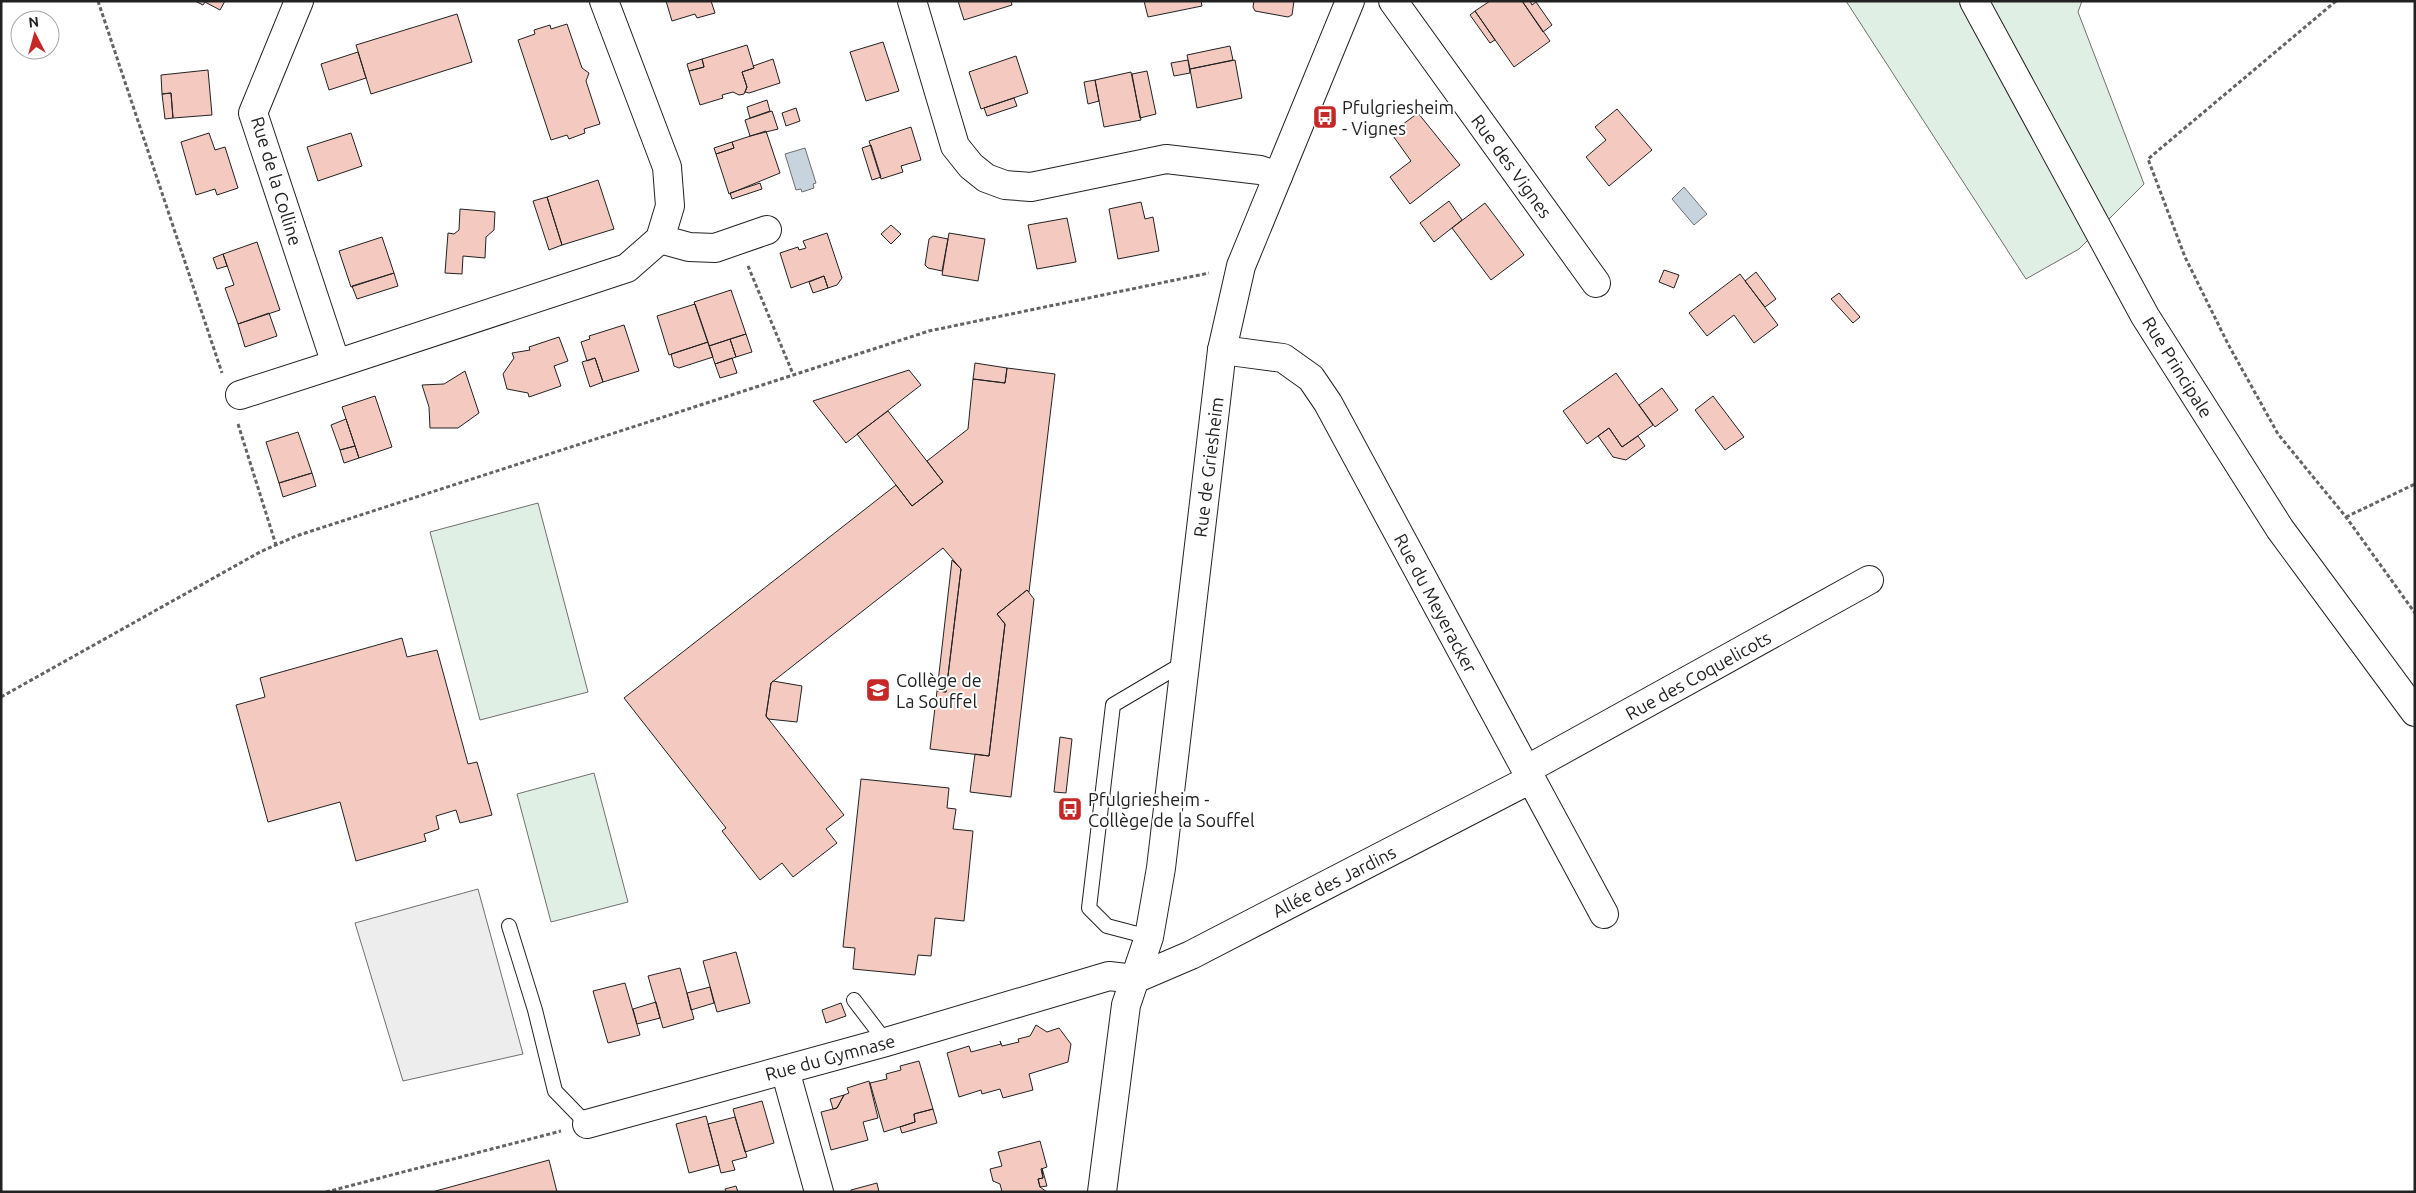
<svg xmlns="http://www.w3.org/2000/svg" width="2416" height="1193" viewBox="0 0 2416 1193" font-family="Ubuntu,sans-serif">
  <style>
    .green { fill: #e0efe3; stroke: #6f6f6f }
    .parking { fill: #ededed; stroke: #6f6f6f }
    .water { fill: #c7d3dd; stroke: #6f6f6f }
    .building { fill: #f3c9c0; stroke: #222 }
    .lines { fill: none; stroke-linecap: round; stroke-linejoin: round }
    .lane-casing { stroke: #222; stroke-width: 16 }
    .street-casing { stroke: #222; stroke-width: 30 }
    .secondary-casing { stroke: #222; stroke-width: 30 }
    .path { stroke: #646464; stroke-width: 3; stroke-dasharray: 4 2.5; stroke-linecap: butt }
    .lane { stroke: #fff; stroke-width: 14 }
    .street { stroke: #fff; stroke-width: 28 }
    .secondary { stroke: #fff; stroke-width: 28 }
    .labels { text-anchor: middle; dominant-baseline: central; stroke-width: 4; stroke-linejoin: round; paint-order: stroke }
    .poi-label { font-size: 18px; fill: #222; stroke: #fff; text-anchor: start }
    .street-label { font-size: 18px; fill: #222; stroke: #fff }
  </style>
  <rect width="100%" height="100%" fill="#fff"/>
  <path class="green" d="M1846 1H2082L2078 12 2144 184 2079 249 2026 279Z
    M538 503 588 692 480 720 430 532Z
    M594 773 628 902 551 922 517 794Z"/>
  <path class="parking" d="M478 889 523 1054 403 1081 355 923Z"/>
  <path class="water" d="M805 148 816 183 813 184 814 188 802 192 801 189 796 190 785 154Z
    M1684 187 1707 214 1694 225 1672 199Z"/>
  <path class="building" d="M195 1H225L220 10 205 2 203 5Z
    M666 1H711L715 13 697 18 695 14 672 21Z
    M958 1H1011L1012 5 964 20Z
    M1144 1H1201L1202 6 1148 17Z
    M1254 1H1294L1292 15 1288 17 1255 11 1253 7Z
    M1490 1H1522L1550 41 1514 67 1475 11Z
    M1522 1H1530L1532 5 1536 2 1552 25 1543 32Z
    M1475 11 1495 40 1490 43 1470 15Z
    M457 14 472 62 371 94 356 45Z
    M567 24 582 68 589 73 586 81 600 124 584 129 585 133 569 139 567 135 551 140 518 40 535 34 534 30 550 25 551 29Z
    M883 42 899 91 866 101 850 52Z
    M747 45 754 68 742 72 747 87 744 94 739 95 733 92 722 95 723 98 700 105 689 71 704 67 702 59Z
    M1230 46 1233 60 1190 69 1187 55Z
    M358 52 366 78 329 90 321 64Z
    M1016 56 1028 93 981 109 969 72Z
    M702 59 704 67 689 71 687 64Z
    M773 59 780 83 749 93 745 92 747 87 742 72 754 68 753 66Z
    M1188 60 1190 73 1174 76 1171 63Z
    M1235 60 1242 98 1197 108 1190 69Z
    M208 70 212 115 173 118 171 93 162 94 161 75Z
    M1147 71 1156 114 1140 118 1132 74Z
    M1131 72 1141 120 1104 127 1095 80Z
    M1095 80 1099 101 1088 104 1084 82Z
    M171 93 173 118 165 119 162 94Z
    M1014 98 1017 106 987 116 984 108Z
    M767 100 770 111 750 118 747 107Z
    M796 108 800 121 786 126 782 113Z
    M1617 109 1652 150 1609 186 1586 157 1606 140 1595 127Z
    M772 111 778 129 750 136 745 120Z
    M1418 113 1460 165 1410 204 1390 177 1411 161 1391 133Z
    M911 127 921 160 901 166 903 172 881 179 869 141Z
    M766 131 780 173 729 194 716 154 734 148 732 142Z
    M209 133 215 150 225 147 238 188 217 195 215 189 196 195 181 142Z
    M351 133 362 166 318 181 307 147Z
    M732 142 734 148 716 154 714 148Z
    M871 145 881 177 872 180 862 148Z
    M598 180 614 229 562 245 547 197Z
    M760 183 762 189 732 199 730 193Z
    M547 197 562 245 549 250 533 201Z
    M1449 201 1462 220 1434 242 1420 223Z
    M1141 202 1145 219 1153 217 1159 251 1118 259 1109 209Z
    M1485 203 1524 255 1491 280 1452 228Z
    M460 209 495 212 494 230 486 237 485 258 463 256 462 274 445 273 448 233 454 234 459 230Z
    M1067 218 1076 262 1037 269 1028 225Z
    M891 225 901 234 891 244 881 234Z
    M827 233 842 278 837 285 828 288 824 276 791 288 780 253 798 247 799 250 806 248 803 241Z
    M949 233 985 239 978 281 942 275Z
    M933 236 948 239 942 271 928 268 925 265 929 239Z
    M382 237 394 273 351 287 339 251Z
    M257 242 280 310 238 324 225 288 234 285 223 254Z
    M223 254 227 266 217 269 213 258Z
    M1664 270 1679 275 1674 288 1659 282Z
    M1756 272 1776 299 1765 307 1745 281Z
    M394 273 398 286 357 299 352 286Z
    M1740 274 1778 325 1754 343 1734 315 1707 336 1689 313Z
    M824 276 828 288 813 293 809 282Z
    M731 290 746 334 709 346 694 302Z
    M1839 293 1860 317 1853 323 1831 299Z
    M695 304 708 342 669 355 657 316Z
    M269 313 277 336 245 347 238 324Z
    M624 325 639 371 603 382 595 358 587 361 581 342 590 339 589 336Z
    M746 334 752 352 736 357 730 339Z
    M559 337 568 361 554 366 561 386 529 397 528 393 507 389 503 374 514 358 512 353 530 350 529 347Z
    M730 339 736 357 715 364 709 346Z
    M708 342 713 357 679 368 674 366 671 354Z
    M595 358 603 382 590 387 582 362Z
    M732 358 737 373 720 378 715 364Z
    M975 363 1007 368 1005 383 973 379Z
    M1007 368 1055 374 1029 592 1027 590 997 614 1005 624 989 756 930 749 937 691 946 692 961 569 943 548 771 683 766 716 844 815 826 829 837 843 793 877 782 863 760 880 722 831 726 828 624 698 896 485 912 506 943 482 927 461 968 429 973 379 1005 383Z
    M909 370 921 385 846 443 813 401Z
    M465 371 479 413 458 428H430L429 407 422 385 444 384Z
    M1616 373 1653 425 1622 447 1609 428 1587 444 1563 411Z
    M1662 388 1678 410 1655 427 1639 405Z
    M375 396 392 447 359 458 342 407Z
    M1713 396 1744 437 1725 450 1695 410Z
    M888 411 943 482 912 506 857 434Z
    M346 419 355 446 340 450 331 425Z
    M1609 428 1622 447 1638 436 1645 446 1626 460 1613 457 1598 436Z
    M298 432 312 473 279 483 266 442Z
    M355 446 359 458 344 463 340 450Z
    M312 473 316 486 283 497 279 483Z
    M952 560 961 569 946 692 937 691Z
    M1027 590 1034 599 1011 797 970 792 975 754 989 756 1005 624 997 614Z
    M402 638 407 657 437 650 468 764 477 762 492 815 460 823 456 810 436 816 439 829 424 834 426 841 356 861 340 802 268 822 236 705 265 697 260 678Z
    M773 681 802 686 797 722 768 719 766 716 771 683Z
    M1060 737 1072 739 1066 793 1054 792Z
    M861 779 949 788 947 808 956 809 953 829 973 831 964 921 935 918 931 956 918 955 915 975 853 969 855 948 843 947Z
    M736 952 750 1003 717 1012 703 961Z
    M680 968 694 1019 663 1028 648 976Z
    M625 983 640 1035 608 1043 593 991Z
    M710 987 714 1003 691 1010 687 993Z
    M656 1002 660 1018 637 1024 633 1009Z
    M841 1003 846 1016 826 1023 822 1010Z
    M1036 1025 1047 1032 1059 1028 1071 1044 1068 1062 1029 1074 1033 1090 1003 1098 1000 1089 982 1094 981 1090 959 1097 947 1053 969 1046 971 1052 1001 1044 1000 1041 1002 1046 1019 1042 1018 1039 1030 1036Z
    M919 1061 933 1109 914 1114 915 1122 884 1132 870 1083 887 1079 886 1074 901 1070 900 1066Z
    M869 1081 878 1118 863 1122 868 1140 831 1150 821 1112 837 1108 844 1095 849 1093 847 1088Z
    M844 1095 837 1108 833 1109 830 1099Z
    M762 1101 774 1143 745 1152 733 1109Z
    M933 1109 937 1123 902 1133 900 1127 915 1122 914 1114Z
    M706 1116 719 1165 689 1173 676 1124Z
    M735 1117 747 1157 732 1161 735 1170 721 1173 708 1124Z
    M1040 1141 1047 1167 1041 1169 1043 1178 1038 1179 1040 1187 1047 1192H1002L1000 1184 993 1181 990 1169 1002 1166 998 1152Z
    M549 1160 557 1192H432Z
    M1042 1168 1047 1186 1040 1187 1038 1179 1043 1178Z
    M877 1183 879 1192H851V1190Z
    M736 1186 738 1192H726L725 1189Z"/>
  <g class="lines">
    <defs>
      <path id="lane" d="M509 926 535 1010 555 1091 587 1124
        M1149 937 1107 926 1089 908 1113 705 1184 663
        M854 1000 886 1042"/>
      <path id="street" d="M299 1 253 113 336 364 627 268 660 239 670 206 667 167 604 1
        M912 1 955 146 971 166 986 178 1005 185 1031 187 1166 159 1260 170 1278 176
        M1393 1 1596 283
        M660 239 689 247 715 248 767 230
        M1222 350 1283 358 1311 378 1328 403 1604 914
        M240 395 336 364
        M1526 770 1869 580
        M785 1070 819 1192
        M587 1124 886 1042 1109 976 1135 979 1191 955 1531 779"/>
      <path id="secondary" d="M1974 1 2145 316 2280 529 2415 712
        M1102 1192 1126 1005 1149 937 1161 868 1222 350 1241 266 1350 1"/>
    </defs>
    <use href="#lane" class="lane-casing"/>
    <use href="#street" class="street-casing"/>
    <use href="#secondary" class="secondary-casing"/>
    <path class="path" d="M98 1 222 373
      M2336 1 2148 159 2185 257 2228 344 2278 434 2346 517 2415 613
      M748 266 793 374
      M238 424 276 545
      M2346 517 2415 484
      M1 697 260 552 296 536 929 331 1209 273
      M326 1192 561 1131"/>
    <use href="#lane" class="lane"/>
    <use href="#street" class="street"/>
    <use href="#secondary" class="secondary"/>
  </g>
  <defs>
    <symbol id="bus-square" viewBox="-11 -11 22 22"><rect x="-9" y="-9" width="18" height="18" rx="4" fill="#c62828" stroke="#fff"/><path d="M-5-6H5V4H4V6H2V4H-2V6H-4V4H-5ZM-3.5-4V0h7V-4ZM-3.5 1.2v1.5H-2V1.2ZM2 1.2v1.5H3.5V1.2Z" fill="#fff"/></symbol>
    <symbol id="school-square" viewBox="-11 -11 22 22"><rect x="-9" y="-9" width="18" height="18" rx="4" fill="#c62828" stroke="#fff"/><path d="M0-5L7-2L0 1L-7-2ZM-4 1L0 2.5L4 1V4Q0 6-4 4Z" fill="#fff"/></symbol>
  </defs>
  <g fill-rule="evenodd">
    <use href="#bus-square" x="1311" y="103" width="28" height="28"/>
    <use href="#school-square" x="864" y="676" width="28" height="28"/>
    <use href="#bus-square" x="1056" y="795" width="28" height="28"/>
  </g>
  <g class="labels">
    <g class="poi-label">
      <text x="1342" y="107">Pfulgriesheim<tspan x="1342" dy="21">- Vignes</tspan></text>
      <text x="896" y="680">Collège de<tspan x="896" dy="21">La Souffel</tspan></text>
      <text x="1088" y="799">Pfulgriesheim -<tspan x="1088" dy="21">Collège de la Souffel</tspan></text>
    </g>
    <g class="street-label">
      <text transform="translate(1512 166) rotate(54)">Rue des Vignes</text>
      <text transform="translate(277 181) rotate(73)">Rue de la Colline</text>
      <text transform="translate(2178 367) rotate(58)">Rue Principale</text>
      <text transform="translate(1208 467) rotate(-83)">Rue de Griesheim</text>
      <text transform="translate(1436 603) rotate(62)">Rue du Meyeracker</text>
      <text transform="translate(1698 675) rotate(-29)">Rue des Coquelicots</text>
      <text transform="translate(1334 881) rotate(-27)">Allée des Jardins</text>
      <text transform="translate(830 1057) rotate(-15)">Rue du Gymnase</text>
    </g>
  </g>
  <rect width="2416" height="1193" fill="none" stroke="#222222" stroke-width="5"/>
  <g transform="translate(35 35) rotate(354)"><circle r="24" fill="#ffffff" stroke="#a7a7a7"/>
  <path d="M0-4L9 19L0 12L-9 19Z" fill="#c62828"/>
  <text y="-8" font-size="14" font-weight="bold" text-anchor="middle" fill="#222222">N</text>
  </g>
</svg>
